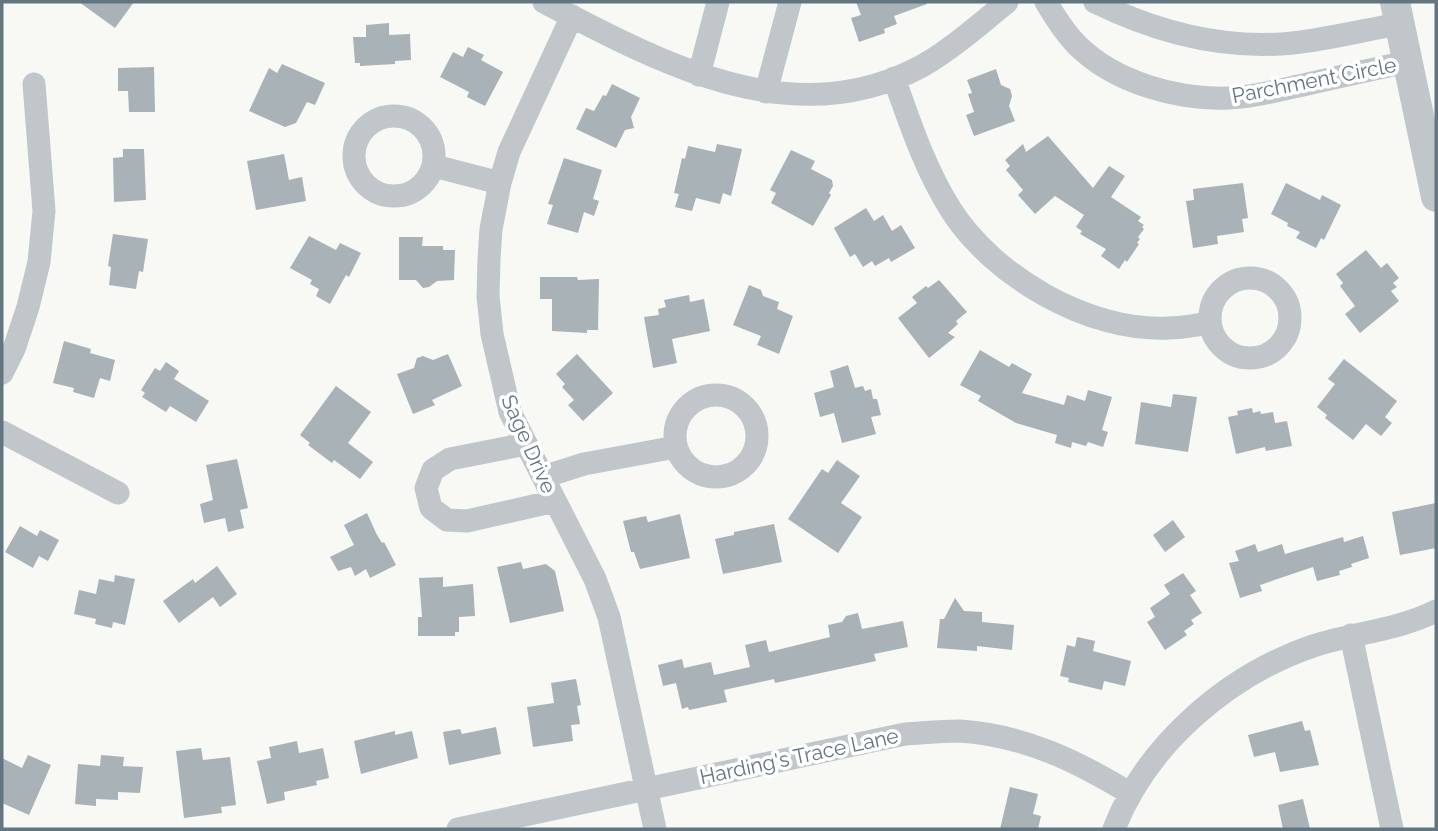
<svg xmlns="http://www.w3.org/2000/svg" width="1438" height="831" viewBox="0 0 1438 831" font-family="Raleway,sans-serif">
  <style>
    .building { fill: #a8b2b7 }
    .lines { fill: none; stroke-linecap: round; stroke-linejoin: round }
    .minor { stroke: #c0c6c9; stroke-width: 23 }
    .tertiary { stroke: #c0c6c9; stroke-width: 30 }
    .labels { text-anchor: middle; dominant-baseline: central; stroke-width: 7; stroke-linejoin: round; paint-order: stroke }
    .street-label { font-size: 21px; fill: #627681; stroke: #fff }
  </style>
  <rect width="100%" height="100%" fill="#f8f8f5"/>
  <path class="building" d="M79 2H134L115 28Z
    M856 2H927V4L894 16 897 24 884 29 885 33 859 42 851 18 861 15Z
    M389 23V35L410 34 411 60 395 61V64L360 66V63H355L353 37H366V25Z
    M468 47 484 55 481 60 503 72 485 106 467 97 469 92 440 77 453 52 463 57Z
    M282 64 325 83 315 105 307 102 296 123 285 127 249 111 269 68 277 73Z
    M154 67 155 112H129L128 91H118V68Z
    M996 69 1001 85 1010 89 1012 96 1009 106 1015 121 974 136 966 115 974 112 968 94 972 93 967 80Z
    M612 84 640 98 631 117 634 128 625 130 616 148 576 129 586 108 594 111 603 95 606 96Z
    M1048 136 1093 188 1109 166 1125 176 1111 197 1141 217 1138 221 1144 225 1142 227 1144 229 1138 237 1140 239 1137 243 1139 244 1127 262 1125 260 1119 269 1101 256 1106 249 1080 234 1082 231 1076 227 1084 215 1055 196 1035 214 1018 195 1023 190 1006 170 1010 166 1005 160 1023 144 1026 152Z
    M717 144 742 149 731 196 723 193 720 204 696 198 692 211 675 207 679 194 674 193 682 158 685 159 688 146 715 152Z
    M123 149H144L146 200 114 202 113 158 123 157Z
    M791 150 815 161 811 169 832 180 833 186 829 193 831 195 813 226 771 203 776 193 770 190Z
    M284 154 289 180 302 177 306 201 256 210 247 161Z
    M564 158 602 170 593 199 599 201 594 216 584 212 578 233 547 224 553 205 548 204Z
    M1243 183 1248 218 1242 219 1244 232 1217 236 1218 244 1193 248 1186 201 1194 200 1193 189Z
    M1286 183 1320 200 1322 195 1341 205 1324 240 1321 238 1316 248 1296 238 1300 232 1287 226 1288 223 1271 214Z
    M866 208 874 221 883 215 892 231 901 225 915 248 891 262 889 258 875 266 872 261 863 267 855 254 850 257 834 228Z
    M113 234 148 239 143 272 139 271 136 289 109 285 111 267 108 266Z
    M309 236 336 250 340 243 361 253 349 277 346 275 330 304 316 296 319 289 310 284 312 280 290 268Z
    M399 237H423L422 246H443V250H455L454 280 437 281 429 287 423 288 416 280H399Z
    M1366 250 1381 268 1387 263 1399 278 1393 283 1397 287 1391 291 1399 301 1360 333 1345 314 1355 306 1340 286 1343 283 1336 274Z
    M540 277H577L578 280 599 279 598 330H587V333L552 331V299H540Z
    M939 280 967 312 956 321 958 324 948 333 955 337 929 358 898 318 917 303 912 297 926 286 928 288Z
    M749 285 761 290 763 296 779 302 777 309 793 316 779 354 757 345 761 336 733 325Z
    M689 295 690 302 704 299 710 331 672 339 677 363 653 368 644 317 659 315 658 309 666 307 664 300Z
    M64 341 91 349 90 353 115 360 110 381 100 378 94 398 73 392 74 388 53 383Z
    M980 350 1009 367 1012 363 1032 374 1022 393 1064 405 1067 395 1085 401 1088 390 1112 397 1102 430 1108 432 1103 447 1088 442 1086 446 1072 442 1071 448 1055 443 1057 435 1016 423 978 401 981 396 960 385Z
    M448 354 462 386 432 400 435 405 413 414 397 374 414 368 417 358 423 356 433 360Z
    M577 354 613 393 583 421 568 405 574 400 562 387 565 384 556 374Z
    M1344 359 1397 401 1385 417 1392 423 1381 436 1366 424 1353 440 1325 418 1327 415 1317 407 1335 384 1328 379Z
    M166 362 179 371 174 379 209 401 196 422 170 406 166 412 142 397 145 393 141 390 155 368 160 371Z
    M848 365 855 388 863 386 865 391 871 389 873 399H877L881 415 871 417 876 434 842 443 834 413 820 417 814 393 834 387 830 371Z
    M336 386 371 412 348 443 373 462 360 479 334 460 332 463 308 445 310 443 300 435Z
    M1173 394 1197 397 1188 452 1135 444 1141 402 1171 407Z
    M1252 408 1253 413 1260 411 1261 414 1273 412 1275 423 1287 421 1292 446 1266 451 1265 447 1236 454 1228 417 1238 415 1237 411Z
    M237 459 248 508 240 510 244 528 228 532 225 518 204 523 200 504 213 500 206 465Z
    M837 460 860 476 841 503 862 517 838 553 788 519 822 469 828 473Z
    M1436 503V548L1400 555 1392 512Z
    M367 513 376 533 382 543 384 542 396 565 370 578 366 569 355 576 351 567 338 571 330 557 354 545 344 525Z
    M680 514 690 558 640 569 634 552H631L623 521 646 516 648 522Z
    M1173 520 1185 537 1165 552 1153 535Z
    M774 524 782 562 723 574 715 539 734 535V532Z
    M20 526 37 536 40 530 59 540 48 561 39 556 33 568 5 552Z
    M1363 536 1369 558 1351 564 1352 567 1339 571 1340 575 1317 581 1313 567 1260 585 1262 591 1240 598 1229 563 1239 561 1235 551 1255 544 1258 552 1282 544 1285 554 1343 537 1344 542Z
    M521 562 523 569 546 564 555 571 564 611 510 623 497 567Z
    M217 566 237 594 220 607 213 597 179 623 163 601 193 579 195 583Z
    M1183 573 1196 591 1190 595 1202 613 1191 620 1194 624 1184 631 1187 635 1165 650 1147 622 1155 617 1150 608 1170 594 1164 585Z
    M115 575 135 579 125 625 113 622 112 628 95 624 96 619 74 614 79 590 96 594 99 579 114 582Z
    M443 577V587L473 584 475 616 459 617V632H455V636H418V617H422L419 578Z
    M955 598 964 611 982 612V622L1014 625 1012 650 977 646V651L937 648 940 619H944Z
    M858 613 862 629 903 621 908 647 874 654 876 661 775 683 774 679 724 690 727 702 689 710 688 707 682 709 676 683 663 686 658 665 682 659 684 668 711 662 714 675 750 667 745 645 766 640 769 652 830 637 828 625 842 622 846 616Z
    M1077 637 1095 641 1093 651 1131 661 1125 686 1104 681 1102 690 1068 682 1069 678 1060 676 1067 645 1075 647Z
    M576 679 581 705 577 706 580 724 571 725 573 741 533 747 527 707 554 703 551 683Z
    M1302 721 1305 731 1310 730 1319 765 1280 772 1275 752 1254 757 1248 735Z
    M496 727 501 754 449 765 443 732 460 729 462 734Z
    M395 731V735L412 731 418 758 361 774 354 741Z
    M297 741 299 753 323 748 329 778 316 781 317 785 284 792 285 800 267 804 257 761 271 758 269 747Z
    M201 748 203 760 230 757 236 805 221 807 222 813 184 818 176 751Z
    M28 755 51 765 29 815 2 803V758L22 768Z
    M101 755 124 757 123 766 143 767 140 793 118 792V800L96 799V806L75 804 78 764 100 766Z
    M1010 787 1038 794 1033 814 1041 816 1038 829H1000Z
    M1303 799 1310 829H1283L1278 805Z"/>
  <g class="lines">
    <path class="minor" d="M544 2C660 62 792 136 922 66 953 48 980 24 1007 2
      M1046 2C1055 17 1065 33 1077 45 1115 83 1178 100 1230 98 1255 97 1279 90 1303 85 1338 77 1373 69 1408 62
      M1095 2C1158 33 1223 50 1293 43 1329 39 1364 30 1399 24
      M572 16 509 152 500 183 491 229 489 259 488 296 492 334 510 412 595 579 609 617 655 829
      M699 75 718 2
      M894 78C910 123 925 169 951 210 993 276 1088 332 1168 328 1182 328 1196 325 1210 323
      M766 92 790 2
      M354 156a40 40 0 1 1 80 0a40 40 0 1 1-80 0Z
      M434 166 500 183
      M1210 318a40 40 0 1 1 80 0a40 40 0 1 1-80 0Z
      M2 373 14 349 28 307 39 262 44 211 34 84
      M675 436a41 41 0 1 1 82 0a41 41 0 1 1-82 0Z
      M2 432 118 493
      M526 444 450 459 433 470 426 488 431 508 447 520 467 521 555 501
      M543 477 584 464 676 447
      M1351 635 1392 829
      M458 829 905 734C923 733 941 731 959 731 1024 735 1077 761 1131 794
      M1114 829C1147 744 1228 675 1313 646 1354 633 1398 630 1436 611"/>
    <path class="tertiary" d="M1395 2 1436 197"/>
  </g>
  <g class="labels">
    <g class="street-label">
      <text transform="translate(1314 80) rotate(-11)">Parchment Circle</text>
      <text transform="translate(529 444) rotate(66)">Sage Drive</text>
      <text transform="translate(799 756) rotate(-12)">Harding's Trace Lane</text>
    </g>
  </g>
  <rect width="1438" height="831" fill="none" stroke="#627681" stroke-width="7"/>
</svg>
